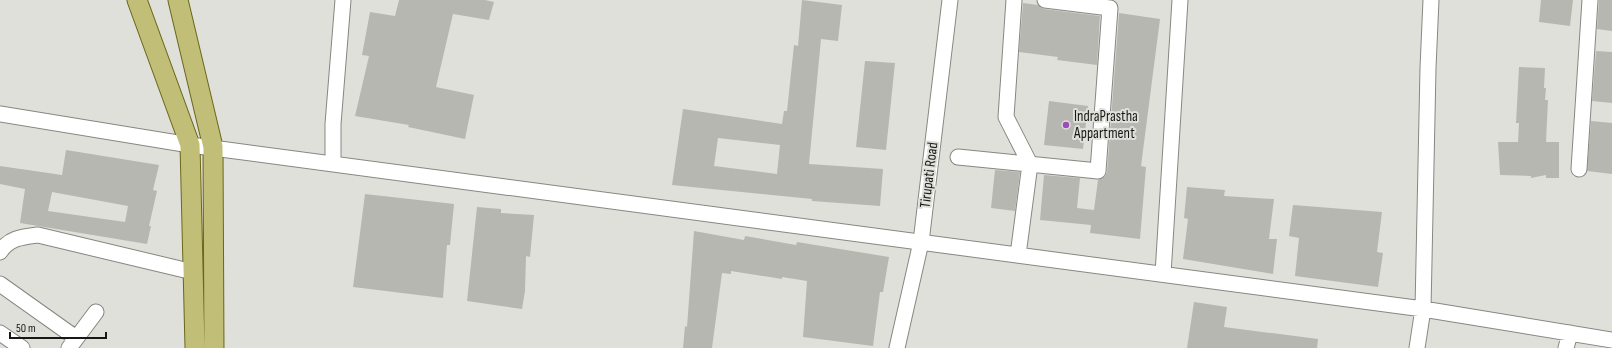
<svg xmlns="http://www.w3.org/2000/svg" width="1612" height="348" viewBox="0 0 1612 348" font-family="'Sofia Sans Condensed',sans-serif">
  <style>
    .building { fill: #b7b7b2; fill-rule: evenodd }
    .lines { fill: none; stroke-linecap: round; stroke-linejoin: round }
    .minor-casing { stroke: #878782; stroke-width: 17 }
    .major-casing { stroke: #6b671a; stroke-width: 21 }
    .minor { stroke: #fff; stroke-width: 15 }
    .major { stroke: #c1be77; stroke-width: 19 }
    .poi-dot { fill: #9d4cbb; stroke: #e0e0db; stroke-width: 1.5 }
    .labels { text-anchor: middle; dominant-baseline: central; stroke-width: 4; stroke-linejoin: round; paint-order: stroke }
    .poi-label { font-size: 15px; fill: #171715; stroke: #e0e0db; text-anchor: start }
    .street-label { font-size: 15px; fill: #171715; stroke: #e0e0db }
  </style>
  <rect width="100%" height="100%" fill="#e0e0db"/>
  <path class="building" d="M399 0H485L494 2 489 20 453 14 436 87 474 95 465 139 408 127 409 125 355 116 369 56 362 55 370 12 395 16Z
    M802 0 842 5 838 41 821 39 809 164 883 169 880 206 812 201V199L672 185 683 109 782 124 784 111H787L794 45 798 46ZM718 138 780 145 777 174 714 166Z
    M1541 0H1573L1570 26 1539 22Z
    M1599 0H1612V31L1597 29Z
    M1023 3 1038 5 1044 9 1100 16 1097 65 1057 60 1058 57 1019 52Z
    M1119 13 1160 19 1141 166 1146 167 1140 239 1090 233 1091 225 1040 220 1044 175 1080 178 1077 208 1094 210 1098 180 1105 176 1107 172Z
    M1596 51 1612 52V103L1592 101Z
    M865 61 895 63 886 150 856 147Z
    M1519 67 1545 68 1544 88H1546L1545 100H1548L1546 142H1559V178H1546V175L1531 178V176L1500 175 1498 142H1518L1519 123H1516Z
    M1049 101 1088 106 1083 149 1044 145Z
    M1591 121 1612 123V174L1587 171Z
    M66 150 159 165 153 190 157 191 149 226H151L147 244 20 223 25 189 0 184V166L62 175ZM52 192 128 206 125 222 48 211Z
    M995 170 1020 172 1015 211 991 208Z
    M1187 187 1225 190 1224 196 1274 199 1269 239H1277L1273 274 1183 259 1188 219 1184 218Z
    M365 194 454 204 450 245H447L443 298 353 287Z
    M1293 205 1382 212 1377 252 1383 253 1378 287 1295 276 1299 238 1289 236Z
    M477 207 501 209V213L534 215 530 257 526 256 525 291 522 309 467 301Z
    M694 231 744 240 745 236 796 245 797 242 889 257 883 292H880L873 346 803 337 807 281 782 277V279L731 271V274L722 273 712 348H683L685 326 687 327Z
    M1194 302 1227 307 1224 327 1318 339 1317 348H1187Z"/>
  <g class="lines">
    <defs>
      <path id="minor" d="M1014 0 1006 117 1030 164 1018 255
        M0 114 190 145 1423 309 1612 340
        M958 157 1098 171 1110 8 1045 0
        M333 164V124L343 0
        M1579 169 1590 0
        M0 252C9 238 22 237 38 235L193 272
        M1163 274 1180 0
        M0 284 76 338
        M0 333 22 348
        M69 348 96 312
        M897 348 921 242 950 0
        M1417 348 1423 309 1428 68 1431 0
        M1566 348 1570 333"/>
      <path id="major" d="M137 0 190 145 195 348
        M178 0 213 147 214 348"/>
    </defs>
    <use href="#minor" class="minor-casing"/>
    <use href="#major" class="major-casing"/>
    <use href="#minor" class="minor"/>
    <use href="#major" class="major"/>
  </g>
  <circle class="poi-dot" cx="1066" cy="125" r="4"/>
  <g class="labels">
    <g class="poi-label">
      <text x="1074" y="116">IndraPrastha<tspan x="1074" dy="17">Appartment</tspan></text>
    </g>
    <g class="street-label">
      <text transform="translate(929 175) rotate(-83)">Tirupati Road</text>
    </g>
  </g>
  <path d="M10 332v6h96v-6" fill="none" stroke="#171715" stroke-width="2"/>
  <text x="16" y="332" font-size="12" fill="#171715" stroke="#e0e0db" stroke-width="3" paint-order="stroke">50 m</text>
</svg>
